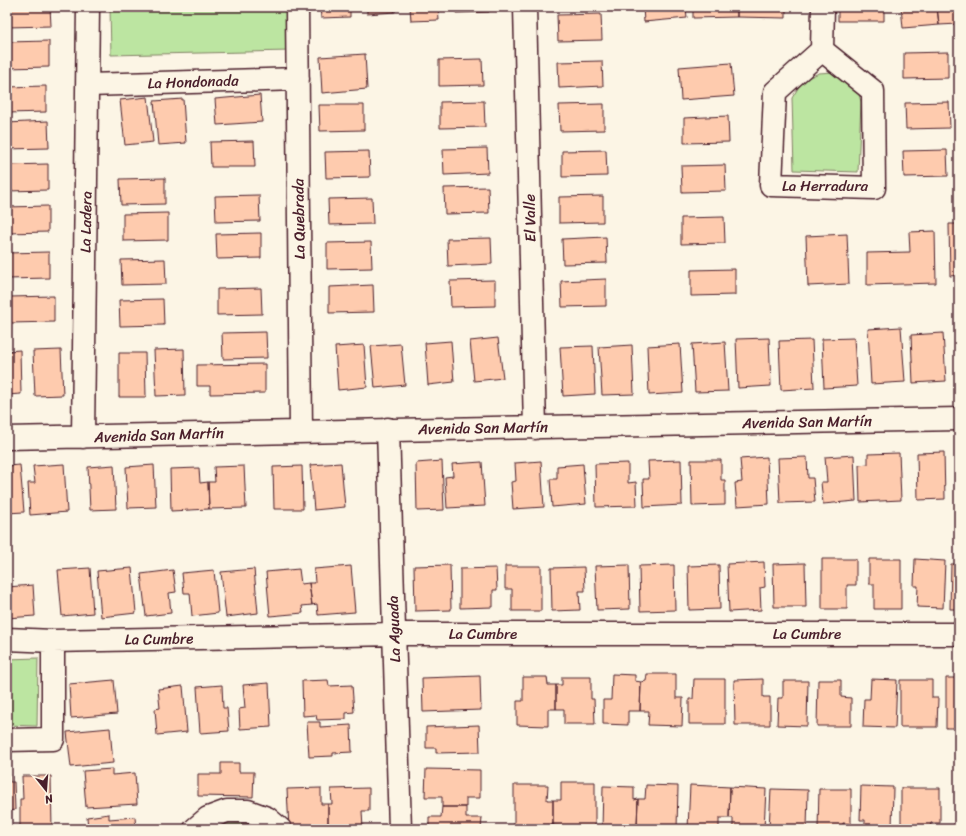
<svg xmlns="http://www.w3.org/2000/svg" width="966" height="836" viewBox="0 0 966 836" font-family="Sriracha,sans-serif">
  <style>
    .green { fill: #bce5a1; stroke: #838266 }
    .building { fill: #fecbae; stroke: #4a1f2b }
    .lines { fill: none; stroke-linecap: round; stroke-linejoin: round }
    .minor-casing { stroke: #4a1f2b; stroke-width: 25 }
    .minor { stroke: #fcf5e5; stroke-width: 22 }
    .labels { text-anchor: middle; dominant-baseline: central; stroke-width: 3; stroke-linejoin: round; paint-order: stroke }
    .street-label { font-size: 15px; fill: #4a1f2b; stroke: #fcf5e5 }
  </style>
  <rect width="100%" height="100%" fill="#fcf5e5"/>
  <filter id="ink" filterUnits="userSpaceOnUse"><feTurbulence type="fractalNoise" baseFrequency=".025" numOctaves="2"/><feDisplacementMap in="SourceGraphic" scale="8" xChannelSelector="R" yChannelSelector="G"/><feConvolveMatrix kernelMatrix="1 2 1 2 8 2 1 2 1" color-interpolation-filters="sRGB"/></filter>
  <g filter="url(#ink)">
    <path class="green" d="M110 7H289L290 51 111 55Z
      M833 72 857 87 861 102 858 172 794 170 792 98 803 80 819 73Z
      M38 658 37 726 7 725V659Z
      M226 822 259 825 263 829H213Z"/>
    <path class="building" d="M7 7H50L51 26 7 27Z
      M320 7H350V17L321 18Z
      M367 7H395V12L367 14Z
      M410 7H438L439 20 411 21Z
      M456 7H489V12L456 13Z
      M643 7H686L687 18 644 22Z
      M693 7H737V17L693 18Z
      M737 7H786V18L737 17Z
      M838 7H884V21H838Z
      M901 7H937L939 25 903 28Z
      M937 7H959V24L939 25Z
      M601 14 602 40 558 41 557 15Z
      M49 41V67L7 68V42Z
      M948 52V78L904 79V53Z
      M365 54 367 89 322 93 320 57Z
      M482 59 483 85 439 86V60Z
      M602 61 603 86 559 88 558 62Z
      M731 63 734 96 681 100 679 67Z
      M46 86V112L7 113V87Z
      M260 95 262 122 217 125 215 99Z
      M148 97 153 142 125 145 120 100Z
      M183 99 186 143 158 145 154 101Z
      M484 101 485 127 440 128V102Z
      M949 102 950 128 906 129 905 103Z
      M604 104V130L560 131 559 105Z
      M319 105H364V130L320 131Z
      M728 116 729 142 684 143V118Z
      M48 121 49 148 7 149V123Z
      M254 141 255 167H211L210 142Z
      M487 148 488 173 444 175 443 149Z
      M606 150 607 176 562 177V151Z
      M947 150 948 176 904 177 903 151Z
      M369 151 370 177 326 178 325 152Z
      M48 164V190L7 191V165Z
      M725 165 726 191 682 192 681 166Z
      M165 178V204L121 205 120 179Z
      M488 187 489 213 445 214 444 188Z
      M259 195 260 221 216 222 215 196Z
      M603 196V222L559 223V197Z
      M372 198 373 224 329 225 328 199Z
      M48 206V232L7 233V207Z
      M168 213V240L123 241V214Z
      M724 217 725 243 681 244V218Z
      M949 224H959V275L950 276Z
      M935 231 936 283 867 285V253L910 252 909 232Z
      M261 233V258L217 259 216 234Z
      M847 234 849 284 808 286 806 236Z
      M606 237 607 263 563 264 562 239Z
      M491 238 492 264 448 266 447 239Z
      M371 242 372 268 327 269V243Z
      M49 252V278L7 279V253Z
      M165 259 166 284 122 285 121 260Z
      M735 269V295L691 296V270Z
      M606 279V306L562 307 561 281Z
      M495 280V306L451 307 450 281Z
      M373 285 374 312 329 313V287Z
      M261 288 262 314 217 315V289Z
      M54 296V322L10 323V297Z
      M163 299 164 325 120 326 119 300Z
      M901 327 905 382 871 384 868 329Z
      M956 329H959V383H957Z
      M266 332 267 358 223 359 222 333Z
      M943 333 946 381 913 383 911 335Z
      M498 338 503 378 474 381 470 341Z
      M769 338 771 386 738 388 736 339Z
      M854 338 857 386 824 388 822 339Z
      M812 340 814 388 781 390 779 341Z
      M451 341 454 382 428 385 425 343Z
      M725 342 728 391 695 392 692 344Z
      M401 344 405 385 375 388 371 346Z
      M680 344 683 393 649 395 647 346Z
      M364 345 367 387 338 390 335 347Z
      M632 345 634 394 602 395 599 347Z
      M593 346 595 394 563 396 560 347Z
      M184 349 185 395 156 396 154 350Z
      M20 350 21 394 7 395V351Z
      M61 350 63 395 35 396 33 351Z
      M119 353H145L146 397H119Z
      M265 364V393L210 394V386H197V365Z
      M944 452 945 499 918 500 917 453Z
      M899 453 901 500 860 502 859 465 868 464V454Z
      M854 455 856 501 823 504 821 482H827L825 457Z
      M767 457 769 504 737 506 735 483 742 482 740 459Z
      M807 457 808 478H813L815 502 780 503 778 458Z
      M681 460 682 505 644 507 643 479H649L648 461Z
      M691 460H721V480H725V505L692 506Z
      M442 461 444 510 417 511 416 463Z
      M541 461 544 507 513 509 511 482 516 481 515 463Z
      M482 462 485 506 447 508 445 477 453 476 452 464Z
      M341 463 345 507 314 510 310 465Z
      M628 463V483L636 482 637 506 596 507 595 464Z
      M64 464 67 512 30 515 28 483H35L33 466Z
      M583 464 586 504 552 507 550 479H557V466Z
      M20 465 24 512 7 513V466Z
      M114 465 116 509 90 510 88 467Z
      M154 465 156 507 128 508 126 467Z
      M244 466 246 508 209 509 208 482H215L214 467Z
      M302 466 303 509H274L273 467Z
      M199 468 200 483 208 482 209 509 171 511 170 469Z
      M822 559H856V585H847V609H822Z
      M869 559H901V609H874V584H869Z
      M915 559 945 561 943 608 917 607 918 586H914Z
      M764 562 765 587 760 588 761 610 729 612 727 564Z
      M805 563 806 607H774L773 564Z
      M951 564H959V609H950Z
      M450 565 451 610 415 611 414 566Z
      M629 565 630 609 597 610 595 566Z
      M674 565 675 610 640 611 639 566Z
      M719 565 720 609 689 610 688 566Z
      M351 566 355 612 318 615 317 604 312 605 309 583H315L314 569Z
      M505 566H541V611H512V589H505Z
      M584 567 585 591H579L580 610 552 611 551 568Z
      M90 568 93 613 62 616 58 570Z
      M132 568 136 613 101 617 97 571Z
      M496 568 497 590H493V607L460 608V569Z
      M254 569 258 613 226 617 221 572Z
      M299 569 301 584 309 583 312 605 302 606 303 613 270 616 266 572Z
      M173 570 176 592 169 593 171 613 146 616 141 574Z
      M214 570 218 613 192 616 190 593H184L182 573Z
      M33 585 35 616 7 618V587Z
      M612 674 635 675V681L641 682 640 711H628V725L603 724V700H611Z
      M647 674H676V698H683L682 726 648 725 649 711H640L641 682 646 681Z
      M480 676 481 710 423 712 422 678Z
      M523 677H547L548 685H556V709H548V726L517 725V701H523Z
      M562 677H591V699H594L595 724H564V709H556V685H562Z
      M946 678H959V728H946Z
      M694 679H725V724H689V699H693Z
      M763 679V697H770V725H735L734 680Z
      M871 679 897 680 895 728 863 727 864 699H870Z
      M114 680 117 714 71 718 69 684Z
      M328 680 329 686 352 685 354 712 346 713V719L317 720 316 715 303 716 302 681Z
      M818 680H841V697L851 698V726H817Z
      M900 680H932V698H938L937 727H900Z
      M783 681H808L807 726 777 725 778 698H783Z
      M269 683 271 727 240 729 239 709 245 708 243 685Z
      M222 685 223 708H227L229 731 200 733 197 687Z
      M183 686 187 732 157 735 155 709 160 708 158 689Z
      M307 722H320V727L351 725 352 752 333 753V756L309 757Z
      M479 725 480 752 436 753V748H426V727Z
      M110 728 113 763 71 767 67 732Z
      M221 763H239V772H254L253 797 198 796V774H221Z
      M112 769V775L135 773 137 804 86 807 83 771Z
      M426 769 480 770V798H466V807H442V797H425Z
      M7 775H10V782H14L15 810 9 811V820H7Z
      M22 776H51L52 829H20V799H23Z
      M561 782H595V829H561V826L553 825V800H561Z
      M514 785H548L547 800H553V825H543V829H514Z
      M646 785 678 786 677 829H645V827L637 826 638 799H645Z
      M690 785 730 787 729 818H719V829H688Z
      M603 786 634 787V800L638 799 637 826H632V829H602Z
      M861 786 893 787 892 829H865V820H860Z
      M730 787 766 789 764 829H733V818H729Z
      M321 788V804H328V827H323V829H289L287 789Z
      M369 788V811H362L363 829H333V827H328V804H332L331 789Z
      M901 788H940V823H931L930 829H901Z
      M771 789 808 790 807 829H769Z
      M819 789H851V824L843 823V829H818Z
      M442 807H466V818H482L481 829H429V817H441Z
      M109 814V819L135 817 136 829H88L87 817Z"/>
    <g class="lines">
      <defs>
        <path id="minor" d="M297 7 301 431
          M525 7 535 428
          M822 50 873 91 874 188 771 185 775 92 822 50 823 7
          M88 85 298 79
          M388 429 400 829
          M83 437 88 7
          M7 438C324 430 642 426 959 419
          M7 639 53 641 394 634H959
          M7 740 53 739V641
          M195 829 208 818 227 811H248L267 818 280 829"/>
      </defs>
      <use href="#minor" class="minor-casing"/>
      <use href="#minor" class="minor"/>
    </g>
  </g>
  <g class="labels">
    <g class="street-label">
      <text transform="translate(193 82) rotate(-2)">La Hondonada</text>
      <text x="825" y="186">La Herradura</text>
      <text transform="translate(530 218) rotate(-91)">El Valle</text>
      <text transform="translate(299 219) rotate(-91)">La Quebrada</text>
      <text transform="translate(86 222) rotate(-89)">La Ladera</text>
      <text transform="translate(807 422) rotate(-1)">Avenida San Martín</text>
      <text transform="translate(483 428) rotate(-1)">Avenida San Martín</text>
      <text transform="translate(159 435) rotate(-2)">Avenida San Martín</text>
      <text transform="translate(394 629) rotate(-92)">La Aguada</text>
      <text x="483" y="634">La Cumbre</text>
      <text x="807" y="634">La Cumbre</text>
      <text transform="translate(159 639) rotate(-1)">La Cumbre</text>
    </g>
  </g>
  <rect width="966" height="836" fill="none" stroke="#fcf5e5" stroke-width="24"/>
  <rect x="12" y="12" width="942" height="812" fill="none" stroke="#4a1f2b" stroke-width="1.5" filter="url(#ink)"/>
  <g transform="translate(46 790) rotate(163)" stroke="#fcf5e5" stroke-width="3" paint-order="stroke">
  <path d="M0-3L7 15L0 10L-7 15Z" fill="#4a1f2b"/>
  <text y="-6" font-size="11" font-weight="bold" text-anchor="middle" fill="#4a1f2b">N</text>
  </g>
</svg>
